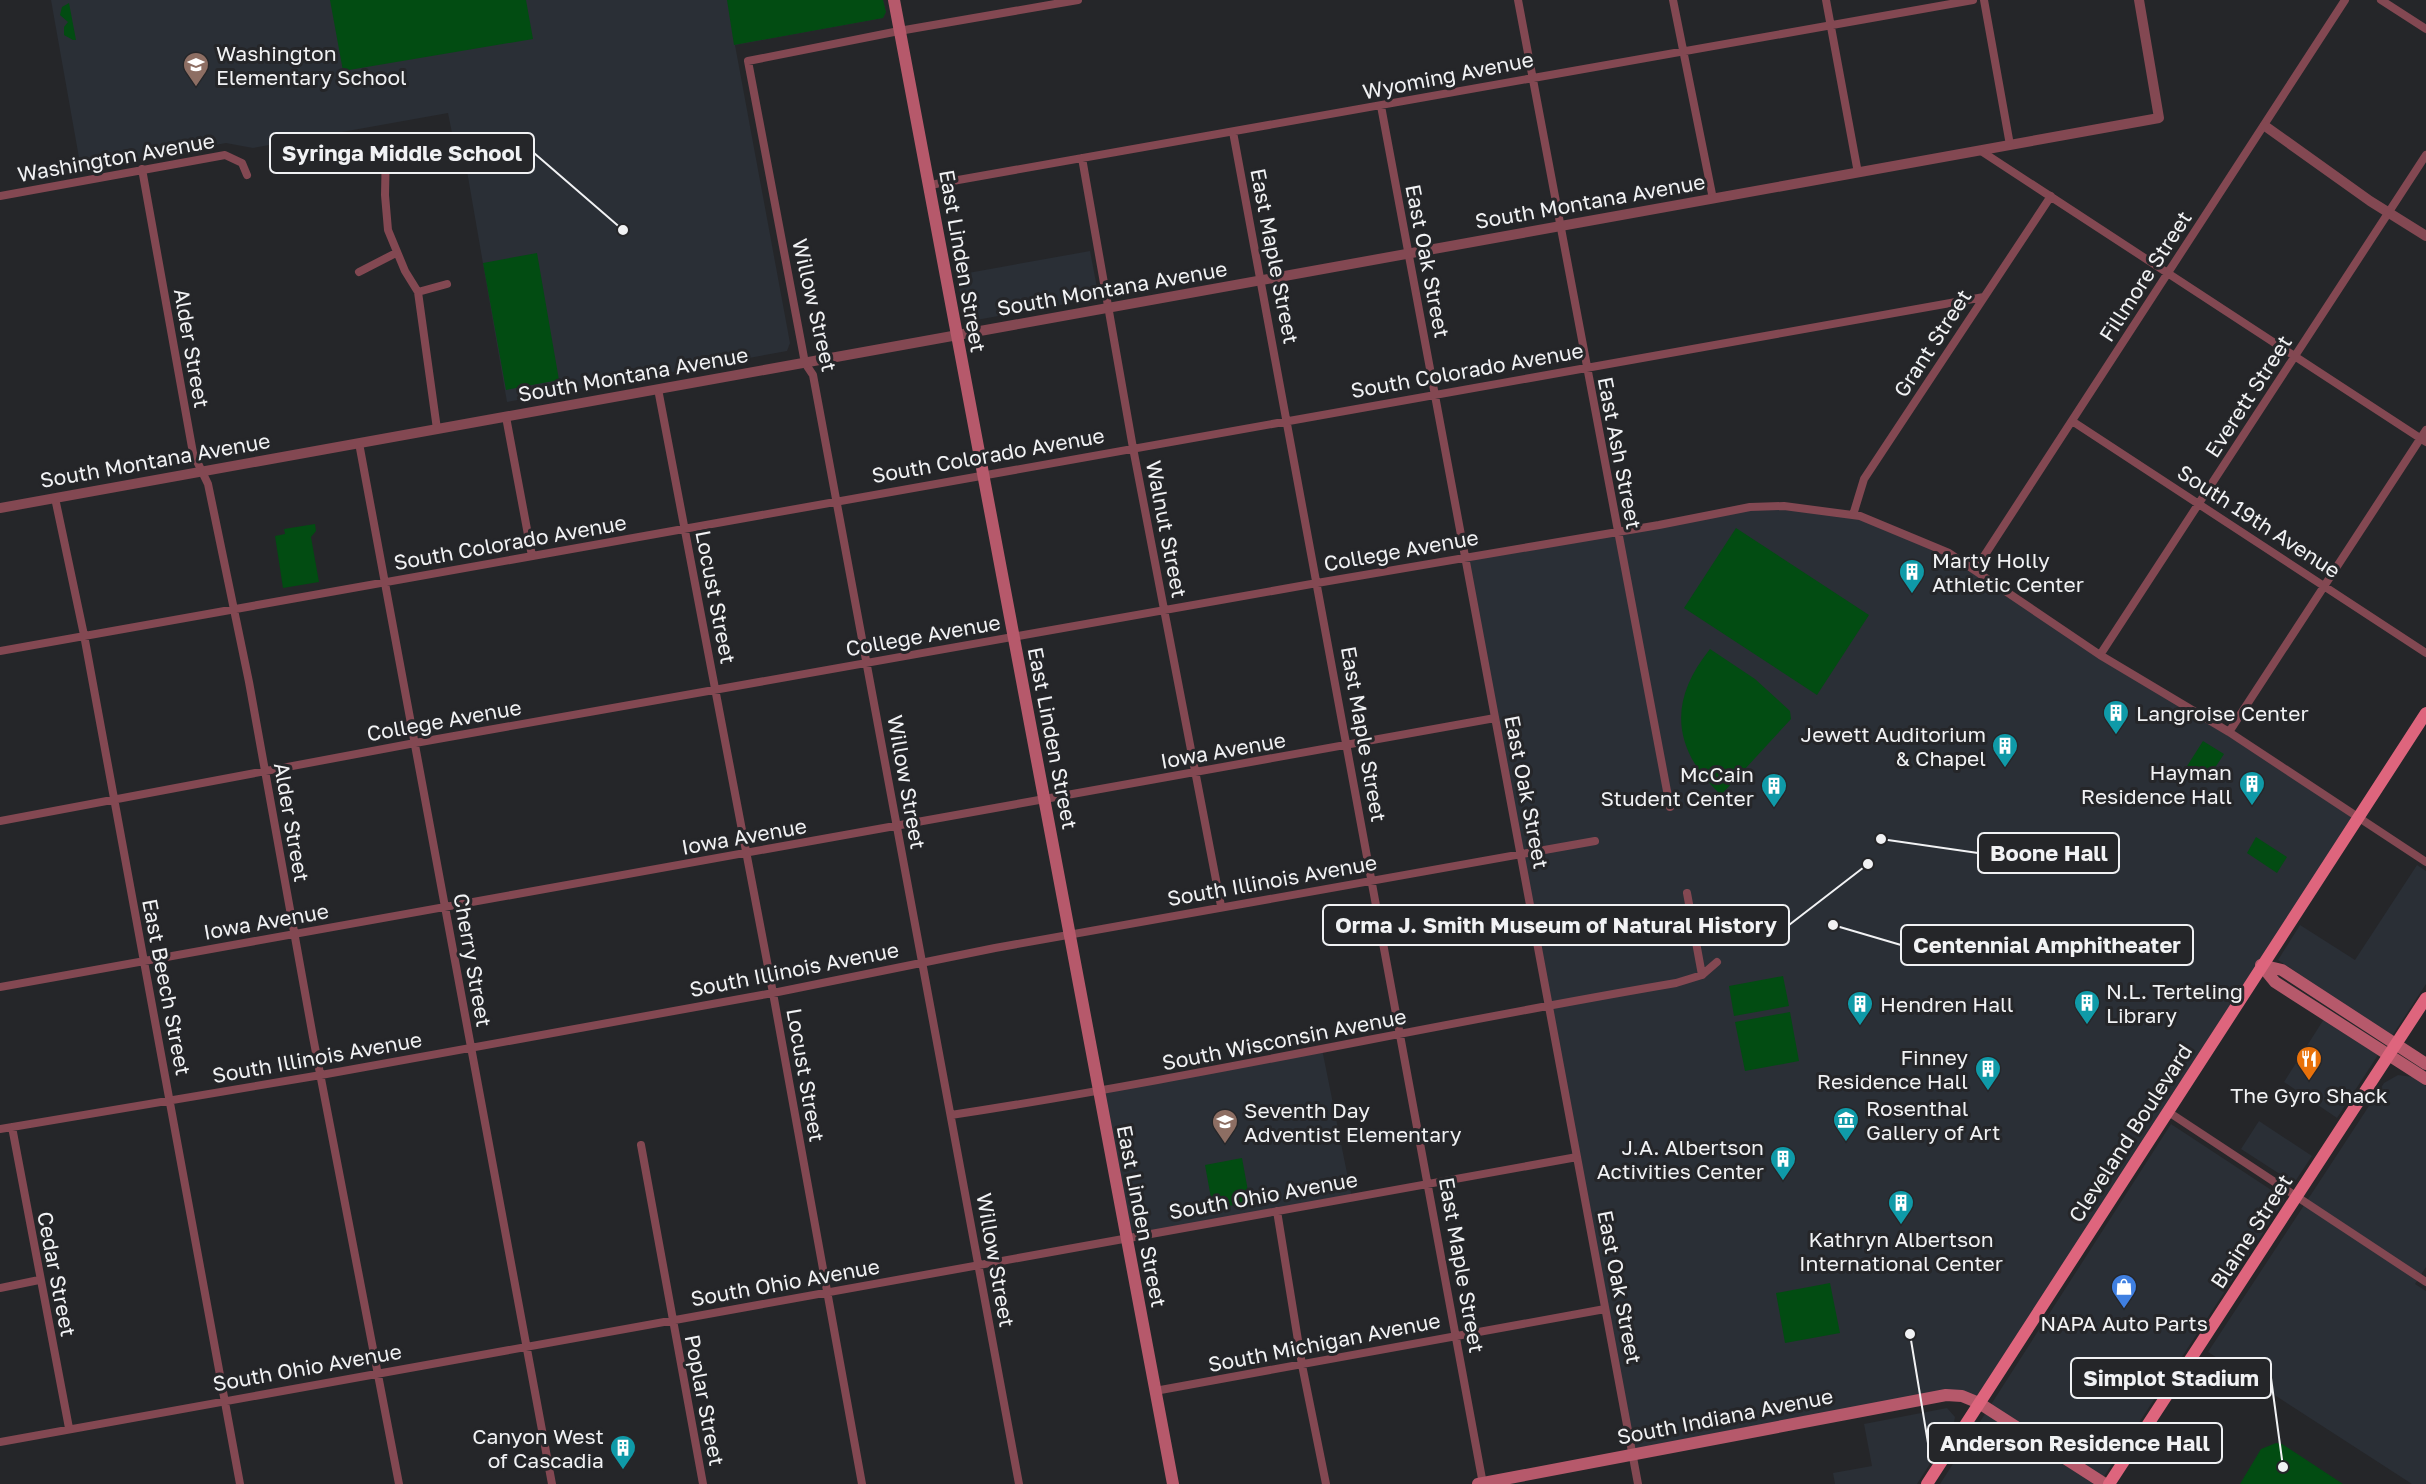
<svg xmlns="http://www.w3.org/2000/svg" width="2426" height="1484" viewBox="0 0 2426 1484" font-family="'Golos Text',sans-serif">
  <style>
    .built { fill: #2a2f36 }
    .green { fill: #024c12 }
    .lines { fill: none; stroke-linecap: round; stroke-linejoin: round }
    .minor { stroke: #834852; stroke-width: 8 }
    .tertiary { stroke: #834852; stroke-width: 10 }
    .secondary { stroke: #b6596b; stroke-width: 12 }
    .primary { stroke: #de657d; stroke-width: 12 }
    .labels { text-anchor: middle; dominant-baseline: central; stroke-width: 6; stroke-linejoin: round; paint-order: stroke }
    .poi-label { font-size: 21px; fill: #f1f2f4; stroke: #252629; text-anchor: start }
    .street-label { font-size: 21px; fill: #f1f2f4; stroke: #252629 }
    .leader { fill: none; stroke: #f1f2f4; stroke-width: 2 }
    .callout-dot { fill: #f1f2f4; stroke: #252629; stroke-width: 2 }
    .callout { fill: #252629; stroke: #f1f2f4; stroke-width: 2 }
    .callout-label { font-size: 22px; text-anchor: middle; font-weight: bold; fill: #f1f2f4 }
  </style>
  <rect width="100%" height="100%" fill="#252629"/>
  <path class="built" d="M51 0H883L886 12 883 18 735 45 790 343 787 351 507 402 463 148H455L448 113 253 148 226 143 81 169Z
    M1090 251 1099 298 965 322 957 275Z
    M1750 507 1860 516 1949 553 2358 818 1979 1403 1962 1396 1632 1453 1465 557Z
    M2417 865 2426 871V984L2392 1036 2278 960 2300 925 2355 960Z
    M2324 1019 2378 1055 2337 1118 2284 1082Z
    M1322 1049 1352 1198 1126 1237 1099 1092Z
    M2398 1075 2413 1077 2426 1086V1267L2415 1284 2426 1291V1484H2412L2208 1352 2384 1083Z
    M2259 1121 2312 1156 2294 1183 2241 1149Z
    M2171 1124 2285 1199 2099 1484H1940Z
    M1947 1408 1955 1417 1953 1428 1917 1484H1835L1833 1473 1872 1466 1864 1424Z"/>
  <path class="green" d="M330 0H526L533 39 343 71Z
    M727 0H883L886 12 883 18 734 45Z
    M69 3 76 40H73L64 35V27L68 22 60 15 62 7Z
    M537 253 559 380 506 390 483 263Z
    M315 524 316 531 311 537 319 582 283 588 275 536 285 534 284 529Z
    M1736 528 1869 615 1817 695 1684 608Z
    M1710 649 1755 679 1790 711 1791 719 1721 795C1672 749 1668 701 1710 649Z
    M2203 741 2224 754 2205 783 2184 771Z
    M2256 837 2287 857 2277 873 2247 853Z
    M1783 976 1789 1006 1734 1016 1729 986Z
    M1790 1012 1799 1061 1745 1071 1735 1022Z
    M1242 1158 1250 1202 1213 1209 1205 1165Z
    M1830 1283 1840 1333 1785 1343 1776 1293Z
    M2276 1443 2282 1444 2343 1484H2240L2261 1449Z"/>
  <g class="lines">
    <path class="minor" d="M1518 0 1670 807
      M1673 0 1713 199
      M1826 0 1858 173
      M1984 0 2010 145
      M2381 0 2426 29
      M1381 106 1638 1484
      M1233 132 1483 1484
      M386 146 385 195 388 230 405 271 418 292 437 429
      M1981 151 2426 442
      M1082 158 1133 448 1221 906
      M142 169 193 453 208 484 249 682 313 1037 399 1484
      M930 185 1973 0
      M0 196 225 155 242 163 247 175
      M359 272 396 253
      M418 292 447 284
      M658 389 773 993 862 1484
      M506 417 532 556
      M2072 421 2426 653
      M359 443 552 1484
      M55 498 84 635 240 1484
      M1853 515 1864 479 2051 196
      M1975 570 2345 0
      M0 651 1984 297
      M2100 655 2426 155
      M2229 732 2426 430
      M0 821 415 743 1317 583 1659 525 1750 507 1784 506 1860 516 1949 553 2100 655 2229 732 2426 862
      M1687 893 1702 975
      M0 987 1495 718
      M2167 1111 2426 1282
      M951 1115C1194 1078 1434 1024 1676 983L1702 975 1717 962
      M12 1127 69 1428
      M0 1129 321 1075 773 993 995 948 1595 841
      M641 1145 703 1484
      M1277 1211 1302 1365 1326 1484
      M0 1288 39 1280
      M1155 1391 1605 1309
      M0 1442 1577 1157
      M1019 1484 813 375 805 363 748 61 899 31 1078 0"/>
    <path class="tertiary" d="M2265 126 2370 201 2426 236
      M0 508 2159 118 2139 0"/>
    <path class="secondary" d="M894 0 1173 1484
      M2261 965 2275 982 2426 1079
      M2261 965 2282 970 2426 1064
      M1478 1484 1946 1395 1962 1396 1979 1403 2105 1484"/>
    <path class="primary" d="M1927 1484 2426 713
      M2109 1484 2426 998"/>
  </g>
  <defs>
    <symbol id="school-pin" viewBox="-11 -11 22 30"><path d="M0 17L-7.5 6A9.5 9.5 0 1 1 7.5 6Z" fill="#8d6e63" stroke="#252629"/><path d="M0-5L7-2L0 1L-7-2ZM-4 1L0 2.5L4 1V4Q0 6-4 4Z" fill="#fff"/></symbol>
    <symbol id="building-pin" viewBox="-11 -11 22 30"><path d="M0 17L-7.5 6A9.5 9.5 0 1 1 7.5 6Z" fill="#0f9aa8" stroke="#252629"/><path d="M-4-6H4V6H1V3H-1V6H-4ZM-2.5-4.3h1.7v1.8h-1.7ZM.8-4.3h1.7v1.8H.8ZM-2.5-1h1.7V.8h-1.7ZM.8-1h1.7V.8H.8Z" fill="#fff"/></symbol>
    <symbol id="restaurant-pin" viewBox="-11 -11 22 30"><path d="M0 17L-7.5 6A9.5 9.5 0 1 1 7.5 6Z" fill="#e8710a" stroke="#252629"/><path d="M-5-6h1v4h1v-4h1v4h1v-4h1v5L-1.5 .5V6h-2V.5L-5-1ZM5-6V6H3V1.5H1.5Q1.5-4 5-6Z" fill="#fff"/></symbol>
    <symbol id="museum-pin" viewBox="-11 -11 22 30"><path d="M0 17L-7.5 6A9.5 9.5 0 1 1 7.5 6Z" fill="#0f9aa8" stroke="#252629"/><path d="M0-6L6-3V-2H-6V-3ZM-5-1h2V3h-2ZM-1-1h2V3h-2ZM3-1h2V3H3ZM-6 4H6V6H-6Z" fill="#fff"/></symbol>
    <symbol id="shop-pin" viewBox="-11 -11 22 30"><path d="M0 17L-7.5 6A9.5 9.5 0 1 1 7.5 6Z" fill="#3f7fe0" stroke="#252629"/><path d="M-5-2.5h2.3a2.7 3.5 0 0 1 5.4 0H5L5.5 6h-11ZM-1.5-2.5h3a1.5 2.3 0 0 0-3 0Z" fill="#fff"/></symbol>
  </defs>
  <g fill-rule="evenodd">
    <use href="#school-pin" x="181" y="50" width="30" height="40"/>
    <use href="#building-pin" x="1897" y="557" width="30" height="40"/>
    <use href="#building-pin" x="2101" y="698" width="30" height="40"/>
    <use href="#building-pin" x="1990" y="731" width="30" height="40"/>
    <use href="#building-pin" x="2237" y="769" width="30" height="40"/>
    <use href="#building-pin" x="1759" y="771" width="30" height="40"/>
    <use href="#building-pin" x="2072" y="988" width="30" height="40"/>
    <use href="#building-pin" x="1845" y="989" width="30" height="40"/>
    <use href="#restaurant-pin" x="2294" y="1044" width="30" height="40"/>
    <use href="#building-pin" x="1973" y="1054" width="30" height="40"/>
    <use href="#museum-pin" x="1831" y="1105" width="30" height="40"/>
    <use href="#school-pin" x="1210" y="1107" width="30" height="40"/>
    <use href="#building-pin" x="1768" y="1144" width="30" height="40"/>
    <use href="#building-pin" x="1886" y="1188" width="30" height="40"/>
    <use href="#shop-pin" x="2109" y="1272" width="30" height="40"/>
    <use href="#building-pin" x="608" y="1433" width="30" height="40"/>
  </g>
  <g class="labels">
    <g class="poi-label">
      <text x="216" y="53">Washington<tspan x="216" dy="24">Elementary School</tspan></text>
      <text x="1932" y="560">Marty Holly<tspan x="1932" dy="24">Athletic Center</tspan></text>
      <text x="2136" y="713">Langroise Center</text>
      <text x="1986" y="734" text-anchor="end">Jewett Auditorium<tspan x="1986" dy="24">&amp; Chapel</tspan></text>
      <text x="2232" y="772" text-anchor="end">Hayman<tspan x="2232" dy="24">Residence Hall</tspan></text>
      <text x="1754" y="774" text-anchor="end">McCain<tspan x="1754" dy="24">Student Center</tspan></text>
      <text x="2106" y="991">N.L. Terteling<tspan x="2106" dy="24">Library</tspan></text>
      <text x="1880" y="1004">Hendren Hall</text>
      <text x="1968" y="1057" text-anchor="end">Finney<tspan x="1968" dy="24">Residence Hall</tspan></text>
      <text x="2309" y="1095" text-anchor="middle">The Gyro Shack</text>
      <text x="1866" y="1108">Rosenthal<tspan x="1866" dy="24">Gallery of Art</tspan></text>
      <text x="1244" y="1110">Seventh Day<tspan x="1244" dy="24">Adventist Elementary</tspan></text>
      <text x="1764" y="1147" text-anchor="end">J.A. Albertson<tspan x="1764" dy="24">Activities Center</tspan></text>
      <text x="1901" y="1239" text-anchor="middle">Kathryn Albertson<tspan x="1901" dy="24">International Center</tspan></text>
      <text x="2124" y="1323" text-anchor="middle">NAPA Auto Parts</text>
      <text x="604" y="1436" text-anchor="end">Canyon West<tspan x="604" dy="24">of Cascadia</tspan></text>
    </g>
    <g class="street-label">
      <text transform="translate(1448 75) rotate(-11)">Wyoming Avenue</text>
      <text transform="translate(116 157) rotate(-10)">Washington Avenue</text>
      <text transform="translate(1590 201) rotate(-10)">South Montana Avenue</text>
      <text transform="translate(1275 256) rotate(79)">East Maple Street</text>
      <text transform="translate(963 261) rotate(80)">East Linden Street</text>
      <text transform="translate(1428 261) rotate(79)">East Oak Street</text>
      <text transform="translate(2145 276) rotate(-57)">Fillmore Street</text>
      <text transform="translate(1112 288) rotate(-10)">South Montana Avenue</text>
      <text transform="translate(815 305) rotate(77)">Willow Street</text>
      <text transform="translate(1932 343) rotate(-57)">Grant Street</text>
      <text transform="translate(192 348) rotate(80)">Alder Street</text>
      <text transform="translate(1467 370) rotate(-10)">South Colorado Avenue</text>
      <text transform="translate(633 374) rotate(-10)">South Montana Avenue</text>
      <text transform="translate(2248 396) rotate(-57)">Everett Street</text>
      <text transform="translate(1620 453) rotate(79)">East Ash Street</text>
      <text transform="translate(988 455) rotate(-10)">South Colorado Avenue</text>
      <text transform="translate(155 460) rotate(-10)">South Montana Avenue</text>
      <text transform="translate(2259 521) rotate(33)">South 19th Avenue</text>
      <text transform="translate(1167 529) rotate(79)">Walnut Street</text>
      <text transform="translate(510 542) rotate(-10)">South Colorado Avenue</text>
      <text transform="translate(1401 550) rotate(-10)">College Avenue</text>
      <text transform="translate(716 597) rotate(79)">Locust Street</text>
      <text transform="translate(923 635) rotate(-10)">College Avenue</text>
      <text transform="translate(444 720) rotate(-10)">College Avenue</text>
      <text transform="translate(1364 734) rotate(80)">East Maple Street</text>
      <text transform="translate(1053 738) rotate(79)">East Linden Street</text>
      <text transform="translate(1223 750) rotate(-10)">Iowa Avenue</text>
      <text transform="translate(907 782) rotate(80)">Willow Street</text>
      <text transform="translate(1527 792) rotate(79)">East Oak Street</text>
      <text transform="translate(292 822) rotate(80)">Alder Street</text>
      <text transform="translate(744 836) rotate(-10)">Iowa Avenue</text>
      <text transform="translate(1272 880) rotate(-10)">South Illinois Avenue</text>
      <text transform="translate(266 921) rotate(-10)">Iowa Avenue</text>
      <text transform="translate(473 960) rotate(80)">Cherry Street</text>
      <text transform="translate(794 969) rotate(-11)">South Illinois Avenue</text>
      <text transform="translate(167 987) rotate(79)">East Beech Street</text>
      <text transform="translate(1284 1039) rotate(-11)">South Wisconsin Avenue</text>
      <text transform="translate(317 1057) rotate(-10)">South Illinois Avenue</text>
      <text transform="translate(806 1075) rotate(80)">Locust Street</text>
      <text transform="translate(2130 1133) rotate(-57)">Cleveland Boulevard</text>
      <text transform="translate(1263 1195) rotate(-10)">South Ohio Avenue</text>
      <text transform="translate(1142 1216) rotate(79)">East Linden Street</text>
      <text transform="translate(2251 1231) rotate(-57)">Blaine Street</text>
      <text transform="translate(996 1260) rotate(80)">Willow Street</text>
      <text transform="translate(1462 1265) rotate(80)">East Maple Street</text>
      <text transform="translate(57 1274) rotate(79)">Cedar Street</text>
      <text transform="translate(785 1282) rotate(-10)">South Ohio Avenue</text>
      <text transform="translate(1620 1287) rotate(79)">East Oak Street</text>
      <text transform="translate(1324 1342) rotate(-11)">South Michigan Avenue</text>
      <text transform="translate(307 1367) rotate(-10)">South Ohio Avenue</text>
      <text transform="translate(705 1400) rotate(79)">Poplar Street</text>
      <text transform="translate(1725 1416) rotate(-11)">South Indiana Avenue</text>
    </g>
  </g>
  <path class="leader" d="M623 230L534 153M1881 839L1978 853M1868 864L1789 925M1833 925L1901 945M2283 1467L2271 1378M1910 1334L1928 1443"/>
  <g class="callout-dot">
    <circle cx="623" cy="230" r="6"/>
    <circle cx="1881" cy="839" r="6"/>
    <circle cx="1868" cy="864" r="6"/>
    <circle cx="1833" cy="925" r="6"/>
    <circle cx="2283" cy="1467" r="6"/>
    <circle cx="1910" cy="1334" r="6"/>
  </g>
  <g class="callout">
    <rect x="270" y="133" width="264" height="40" rx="6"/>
    <rect x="1978" y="833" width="141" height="40" rx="6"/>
    <rect x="1323" y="905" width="466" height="40" rx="6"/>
    <rect x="1901" y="925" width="292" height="40" rx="6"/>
    <rect x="2071" y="1358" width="200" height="40" rx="6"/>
    <rect x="1928" y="1423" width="294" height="40" rx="6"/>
  </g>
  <g class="callout-label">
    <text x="402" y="161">Syringa Middle School</text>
    <text x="2049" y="861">Boone Hall</text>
    <text x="1556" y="933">Orma J. Smith Museum of Natural History</text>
    <text x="2047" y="953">Centennial Amphitheater</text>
    <text x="2171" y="1386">Simplot Stadium</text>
    <text x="2075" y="1451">Anderson Residence Hall</text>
  </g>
</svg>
